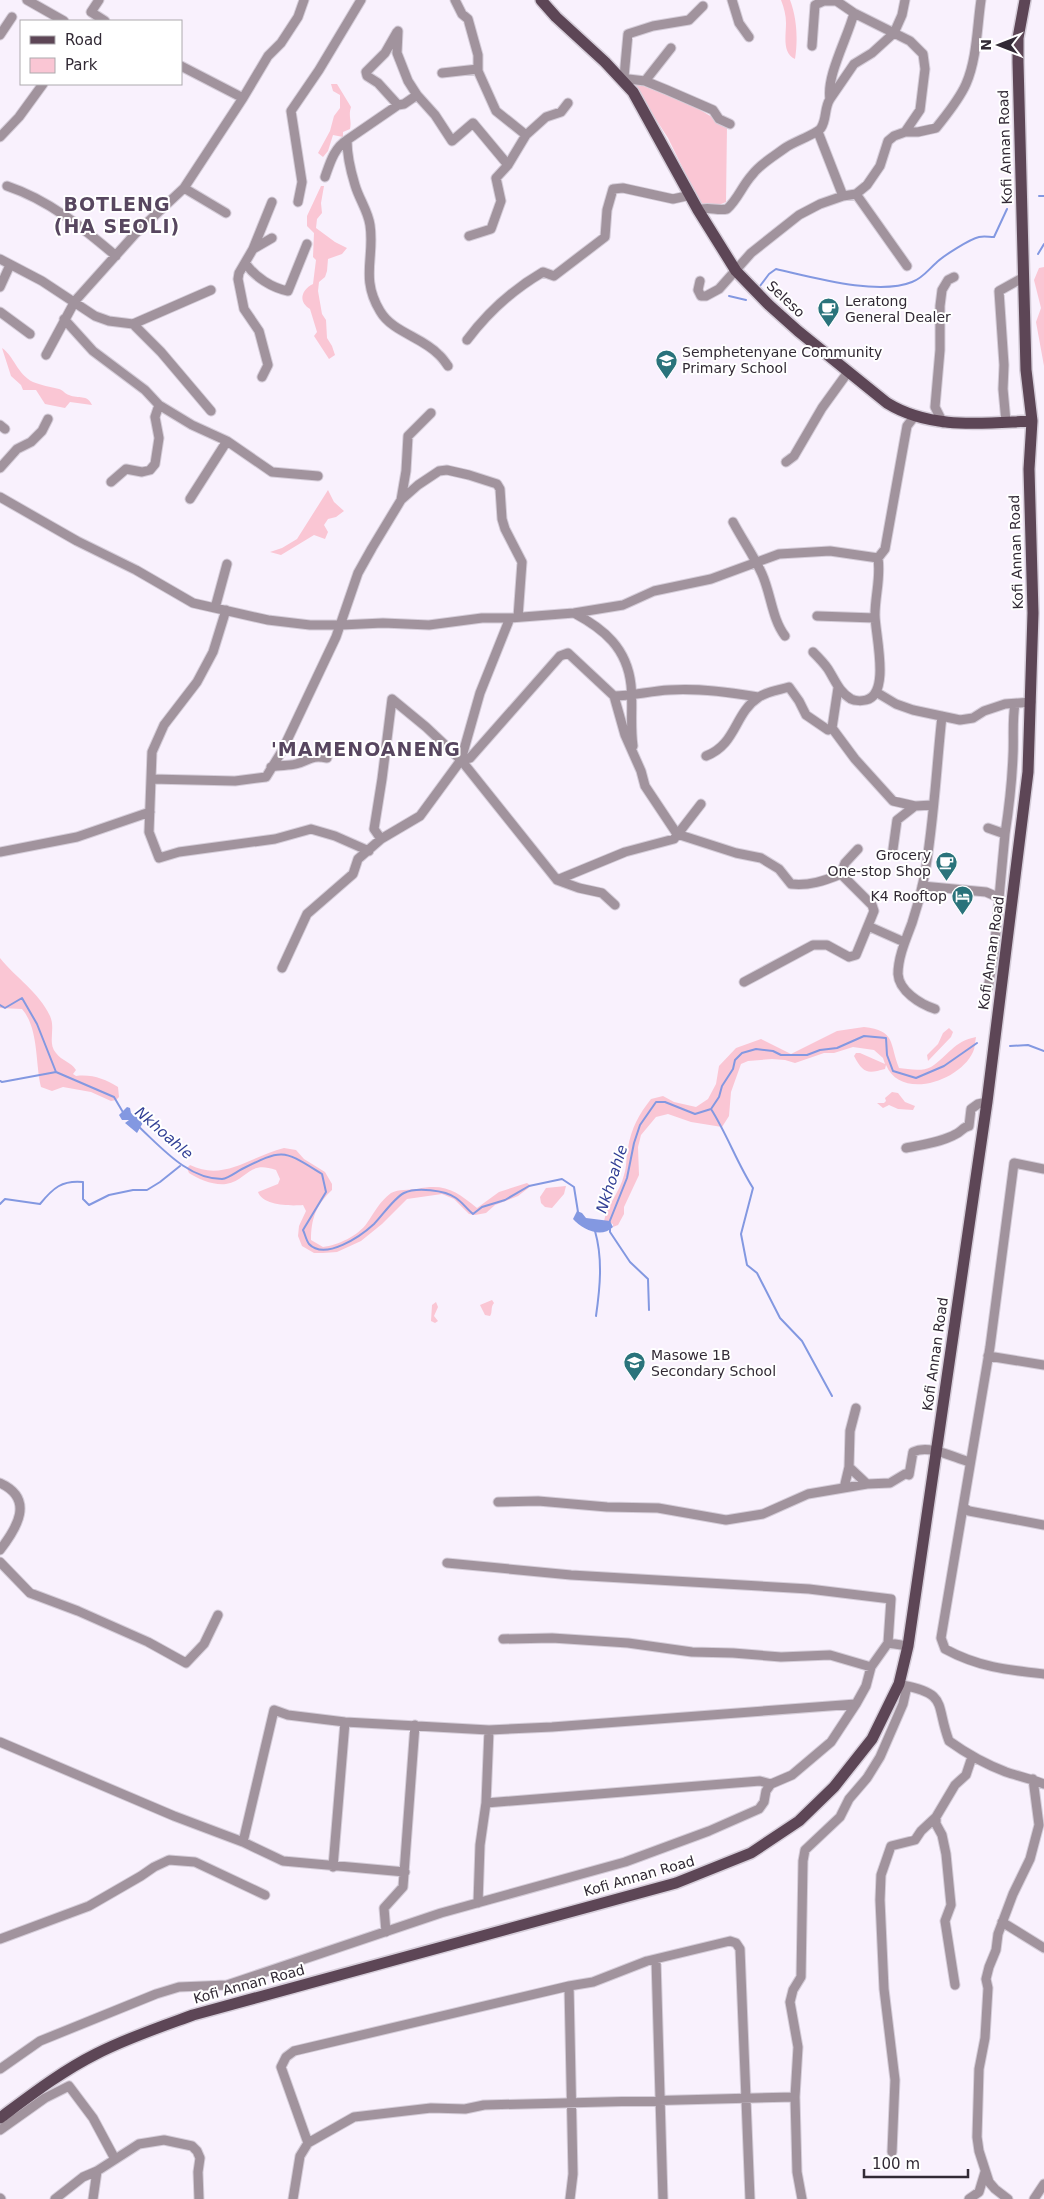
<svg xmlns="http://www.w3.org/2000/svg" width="1044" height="2199" viewBox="0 0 1044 2199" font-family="'DejaVu Sans',sans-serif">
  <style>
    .green { fill: #fac6d4 }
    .water { fill: #8398e1 }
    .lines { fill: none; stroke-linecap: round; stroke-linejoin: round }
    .stream { stroke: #8398e1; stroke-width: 2 }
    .minor-casing { stroke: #d5cdd9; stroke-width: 11 }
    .major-casing { stroke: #d5cdd9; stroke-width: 14 }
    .minor { stroke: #a1939d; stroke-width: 9 }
    .major { stroke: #5d4656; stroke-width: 11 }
    .labels { text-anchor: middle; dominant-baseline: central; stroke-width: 4; stroke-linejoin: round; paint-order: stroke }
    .street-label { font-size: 14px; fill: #322a35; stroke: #fff }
    .poi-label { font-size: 14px; fill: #322a35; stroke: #fff; text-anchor: start }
    .water-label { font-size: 15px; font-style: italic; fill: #313f95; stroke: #fff }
    .district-label { font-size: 19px; font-weight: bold; letter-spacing: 1px; fill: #57465f; stroke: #fff }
  </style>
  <rect width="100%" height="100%" fill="#f9f1fd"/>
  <path class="green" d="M781 0H790C797 18 798 40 795 59 782 53 786 36 786 23 786 15 784 8 781 0Z
    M631 81 692 105 727 126 726 202 714 207 701 205 668 138Z
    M331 84H337L351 107C348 116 352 121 350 129L343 132V137L333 135 328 151 323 157 318 153 330 131 334 116 340 108V95L333 91Z
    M321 186H324L321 203 322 213 317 219 316 228 335 242 347 248 342 254 328 259 327 271 325 277 319 282 318 291 322 314 326 320 327 338 332 346 335 355 329 359 314 336 317 332 310 309C298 302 301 290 313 284L316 260 313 257 314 233 307 226V216Z
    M1044 267V366L1036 322 1041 308 1034 280 1039 268Z
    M2 348C14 356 17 374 33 382 40 385 51 387 59 389 63 390 65 394 69 395 79 399 87 394 92 405L70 402 65 408 45 404 36 390H23L21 385 11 376Z
    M328 490 334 502 344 511 336 517 328 519 324 525 328 532 325 539 314 535 281 555 270 552 282 548 297 539Z
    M0 958C16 978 39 992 50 1016 56 1029 47 1043 56 1053 62 1061 71 1062 76 1070L73 1074 76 1076C92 1074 105 1079 118 1087L119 1097 116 1100 111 1101 91 1092 63 1087 52 1091 41 1087C35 1062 39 1029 22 1009L0 1008Z
    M864 1027C896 1031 889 1042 899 1068 908 1069 922 1072 931 1067 948 1056 954 1041 976 1037 975 1042 975 1048 973 1052 960 1081 901 1101 886 1065L885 1069C867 1074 863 1073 854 1056L856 1053H860L885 1064 883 1058 874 1050 853 1047 834 1053H824L795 1063 785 1060 772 1059 748 1061 741 1064 731 1092 729 1116 722 1127 691 1122 668 1114 656 1117 641 1135 638 1147 639 1175 624 1207V1214L618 1225 613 1227V1224L604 1221C607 1205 620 1192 624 1175 627 1166 626 1157 628 1148 631 1129 639 1114 651 1099L663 1096 674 1102 696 1107 708 1099 716 1084 719 1066 736 1048 761 1039 791 1054 837 1031Z
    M949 1028 953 1032 951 1037 928 1061 927 1055 938 1044 943 1033Z
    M892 1092 898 1093 905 1102 915 1106 913 1110 898 1109 889 1105 883 1108 877 1103H884L886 1101 885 1098Z
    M284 1148 296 1150 304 1159 325 1172 332 1184V1190C316 1205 311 1219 311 1240L323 1247C338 1245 358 1236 367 1223 374 1213 380 1201 391 1193 399 1189 409 1190 417 1189 445 1183 456 1191 477 1208L499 1192 527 1183 531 1186 518 1196 495 1205 486 1213 475 1215 469 1214 454 1199 442 1194 407 1199 382 1224 361 1241 337 1252 323 1253H314L302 1246 298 1236 299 1226 306 1211 303 1205C291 1206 263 1206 258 1192L278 1184 280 1179 276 1170C248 1160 248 1180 226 1184 215 1186 198 1179 189 1173L187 1168 190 1165C224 1182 251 1156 284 1148Z
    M566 1186 564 1194 552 1208 545 1207 541 1203 540 1197 546 1188Z
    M492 1300 494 1303C490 1308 493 1312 490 1316L485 1315 480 1305Z
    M436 1302 438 1307 434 1316 438 1321 435 1323 431 1321 432 1305Z"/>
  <path class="water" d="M127 1107 130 1108 131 1113 136 1117 145 1119 137 1133 125 1123 129 1120H122L119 1115Z
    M577 1211 582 1213 586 1218 610 1221 613 1227C601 1239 582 1229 573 1219Z"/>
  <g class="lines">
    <path class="stream" d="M1039 196H1044
      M1038 254 1044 244
      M760 286 769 274 776 269C812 277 878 296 912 282 923 278 928 270 936 263 943 256 970 239 979 237 984 236 989 237 994 237L1007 209
      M729 296 746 300
      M0 1005 5 1008 22 998 37 1024 56 1072 114 1097 124 1114
      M1010 1046 1028 1045 1044 1051
      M0 1081 2 1082 56 1072
      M711 1109C727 1134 737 1163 753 1188L741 1234 747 1265 757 1273 780 1318 802 1341 832 1396
      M139 1127C162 1148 188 1179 222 1179 229 1178 236 1172 242 1169 284 1148 283 1150 322 1174L326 1192 303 1230C305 1234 306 1240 309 1244 325 1261 361 1236 374 1224 382 1216 394 1198 404 1193 416 1187 445 1190 456 1198 462 1202 467 1209 473 1214L482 1207 505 1200 529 1186 562 1179 574 1187 578 1212
      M0 1204 5 1199 40 1204C53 1188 62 1180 83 1182V1199L89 1205 109 1195 133 1190H147L160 1182 180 1166
      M609 1223 627 1178 634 1143 640 1125 656 1102H665L695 1114 711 1109 719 1097 722 1086 733 1069 735 1060 742 1053 756 1049 773 1051 781 1055H807L820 1050 837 1048 864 1036 886 1038 887 1055 893 1071 916 1078 944 1066 977 1043
      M610 1228V1232L630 1262 648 1279 649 1310
      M595 1231C603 1259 600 1288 596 1316"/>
    <defs>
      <path id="minor" d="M27 0 64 21
        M99 0 91 12 105 21
        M455 0 462 14 468 19 478 55V71L496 111 526 135
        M732 0 739 23 749 37
        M398 31 397 53 408 81 417 95 435 115 452 141 473 123 508 165
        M397 32 385 53 366 72 367 76 378 83 398 105
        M0 35 12 17
        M812 46 815 5 824 1H834
        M181 66 243 98 268 56 281 43 298 17 304 0
        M442 73 478 69
        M624 77 628 34 653 26 689 20 703 6
        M620 78 645 81 667 90 713 110 719 119 730 124
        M645 81 671 48
        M417 95 404 104 398 105 347 140C347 154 351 172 355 185 359 199 368 211 370 225 375 257 360 278 380 311 392 332 422 337 438 354 442 357 445 362 448 366
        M830 99 854 64 872 53 894 33 854 13 835 0
        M818 132 843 196
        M905 132H918L936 128C947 114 959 100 966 84 977 59 977 27 981 0
        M0 137 19 117 43 84
        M325 177C330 163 334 148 347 140
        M7 186C49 200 83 228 116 256
        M184 188 226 213
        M856 194 907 266
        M298 202 302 182 291 111 319 70 361 0
        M698 210C707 206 717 211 727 209 738 199 742 186 752 175 760 164 774 156 785 148 793 142 817 134 821 128 827 119 824 108 830 99 826 76 848 37 854 13
        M469 236 491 229 501 201 496 178 508 165 526 135 546 117 561 112 568 103
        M253 249 272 202
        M0 259 42 281 95 316 109 321 133 324 161 352 211 411
        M246 264C255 277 272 288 288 291L307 244
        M700 281 698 290 701 296H706L719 289 751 253 799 215 820 204 843 196 856 194 867 185 880 166 888 141 894 136 905 132 920 110 925 69 923 54 910 41 894 33 902 15 905 0
        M0 287 10 265
        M0 312 30 334
        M64 319 93 351 145 390 159 405 192 425 227 441 272 472 318 476
        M133 324 211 290
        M467 340C488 312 512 290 543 272L554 276 605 237 607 210 613 189 623 188 673 199 691 195
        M46 355 75 301 135 234 184 188 243 98
        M262 377 268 365 259 331 244 309 238 279 239 273 253 249 272 238
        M1006 422 1003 389 1004 365 999 291 1024 277
        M943 423 935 407 940 350V306L942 290 948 280 954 277
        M0 425 5 429
        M786 462 794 456 822 408 848 372
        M0 468 17 449 31 442 42 431 48 419
        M111 482 126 469 142 472 150 470 155 464 159 438 155 417 159 405
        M0 497 77 541 136 570 193 603 268 620 310 625H341L383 623 429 625 482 618H510L574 613 623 605 654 591 711 579 779 554 830 551 878 558
        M190 499 227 441
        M401 500 406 471 408 436 431 413
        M733 522C742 539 754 556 762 574 771 594 772 619 785 636
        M215 608 227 564
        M226 610 213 652 197 682 164 725 152 752 149 832 159 858 179 852 275 839 311 829 335 836 369 851
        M574 613C604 629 627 648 631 685 633 705 630 726 633 746
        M817 616 875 618
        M813 652C818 657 824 663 828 669 835 680 839 692 851 699 855 701 862 701 866 700 891 694 875 634 875 615 875 595 881 578 878 558L885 549 907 426 914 417
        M838 688 832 728 855 759 893 801 915 806
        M876 692 896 704 913 710 960 720 973 718 984 711 1005 704 1031 702
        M614 696 625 735 641 771 645 786 677 834 736 853 761 858 779 869 791 884C809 886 824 881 841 874L845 863 858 849
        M392 699 426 727 461 760 557 880 579 888 602 893 615 905
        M706 756C737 744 734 713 759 697 768 691 779 690 789 687L799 701 806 715 828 730 832 728
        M461 760 470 758 560 656 568 653 614 696C632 696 650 691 669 690 699 688 728 692 758 697
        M271 767C280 765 288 766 296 764 311 760 310 755 327 758
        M151 779 235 781 266 777 282 751 336 637 358 573 372 548 401 500 418 485 439 471 447 470 469 475 497 484 500 489 502 519 505 529 522 562 518 617
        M1005 834C1009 808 1012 782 1013 755 1014 738 1012 721 1015 704
        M381 839 374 829 382 779 392 699
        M893 849 897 820 915 806 933 805
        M0 852 77 837 150 812
        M557 880 625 852 674 839 701 804
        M922 886 986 892 1000 898
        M868 926 904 942
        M282 968 307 914 353 874 358 859 381 839 420 816 461 760 480 693 510 618
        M744 982 813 945H827L849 957 856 955 874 911 872 905 841 874
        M988 989 994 952 1005 834 988 828
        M935 1009C920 1004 899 991 898 974 898 957 906 939 912 923 917 908 921 893 924 878 934 825 936 770 942 716
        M906 1148C922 1145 942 1142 956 1134 961 1132 963 1127 969 1126L971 1109 978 1104 987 1102
        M1044 1169 1014 1163 990 1347 941 1638 945 1649C978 1667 1007 1670 1044 1674
        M988 1356 1044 1365
        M849 1467 867 1484
        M0 1483C35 1499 17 1528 0 1550
        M844 1488 849 1467 850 1431 856 1408
        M498 1502 538 1501 607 1507 658 1508 726 1520 763 1514 808 1494 867 1484 890 1483 905 1474 909 1475 913 1452C930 1444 954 1458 970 1462
        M963 1507 969 1511 1044 1525
        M0 1562 30 1593 78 1611 148 1642 186 1663 204 1644 218 1615
        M447 1563 571 1575 809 1589 891 1599 888 1643
        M503 1639 552 1638 628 1643 692 1652 733 1653 781 1657 830 1655 871 1667
        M902 1685C949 1694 935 1704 949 1741 967 1754 985 1764 1006 1772 1018 1776 1031 1779 1044 1784
        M0 1742 174 1816 243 1842
        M486 1803 760 1781 771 1784
        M333 1867 345 1722
        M405 1872 283 1861 243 1842 274 1710 288 1715 345 1722 489 1730 552 1727 856 1704
        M478 1903 480 1845 486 1803 489 1730
        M1002 1922 1044 1948
        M386 1932 384 1908 403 1887 415 1725
        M0 1939 89 1906 141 1876 154 1867 169 1860 195 1862 265 1895
        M656 1959 663 2199
        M955 1985 945 1921 951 1905 946 1854 942 1835 936 1824V1817L955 1785 966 1775 972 1757
        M569 1986 573 2174 570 2199
        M0 2069 40 2041 156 1994 179 1987 227 1985 441 1913 625 1862 709 1831 759 1809 764 1802 766 1791 771 1784 792 1775 831 1742 856 1704 866 1686 871 1667 888 1643 908 1646
        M0 2130 45 2098 69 2086 93 2118 115 2159
        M308 2143 281 2067 286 2057 294 2051 569 1986 593 1982 647 1961 730 1941 736 1943 740 1949 750 2199
        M892 2152 895 2080 884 1989 880 1900 881 1875 891 1846 915 1840 921 1831 936 1817
        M0 2198 1 2199
        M55 2199 83 2177 97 2171
        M93 2199 97 2171 139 2144 164 2140 192 2146 197 2151 200 2158 198 2172 199 2199
        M293 2199 300 2156 308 2143 354 2117 431 2108 465 2109 484 2105 795 2097
        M802 2199 797 2172 795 2097 798 2047 790 2002 793 1990 801 1977 803 1861 805 1850 840 1817 849 1799 867 1778 880 1757 903 1704 907 1686
        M969 2199 979 2192 985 2172
        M1008 2199 995 2189 989 2182 979 2151 977 2137 979 2069 985 2038 988 1988 986 1979 989 1967 996 1950 998 1934 1013 1894 1030 1859 1039 1825 1033 1779
        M1034 2199 1044 2184"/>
      <path id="major" d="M541 0 556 17 605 62 633 92 698 210 736 271 769 305 798 331 887 403C931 430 982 423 1032 421
        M0 2118C31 2095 62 2071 96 2054 127 2038 160 2027 193 2015L676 1883 751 1853 799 1821 834 1787 872 1739 899 1684 908 1646 987 1102 1028 772 1033 613 1029 469 1032 421 1026 370 1018 62V38L1025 0"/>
    </defs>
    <use href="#minor" class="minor-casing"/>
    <use href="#major" class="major-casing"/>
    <use href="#minor" class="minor"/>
    <use href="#major" class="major"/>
  </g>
  <defs>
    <symbol id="cafe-pin" viewBox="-11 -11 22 30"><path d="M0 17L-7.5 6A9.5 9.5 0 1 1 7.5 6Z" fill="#2a737b" stroke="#fff"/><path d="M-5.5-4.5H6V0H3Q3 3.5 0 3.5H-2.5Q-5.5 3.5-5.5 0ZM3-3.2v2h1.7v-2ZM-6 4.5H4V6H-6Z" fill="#fff"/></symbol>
    <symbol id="school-pin" viewBox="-11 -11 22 30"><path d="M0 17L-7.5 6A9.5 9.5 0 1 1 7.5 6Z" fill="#2a737b" stroke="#fff"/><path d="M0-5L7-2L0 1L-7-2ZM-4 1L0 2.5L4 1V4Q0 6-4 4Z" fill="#fff"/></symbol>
    <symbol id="hotel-pin" viewBox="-11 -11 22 30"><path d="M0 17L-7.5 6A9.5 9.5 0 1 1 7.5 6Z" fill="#2a737b" stroke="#fff"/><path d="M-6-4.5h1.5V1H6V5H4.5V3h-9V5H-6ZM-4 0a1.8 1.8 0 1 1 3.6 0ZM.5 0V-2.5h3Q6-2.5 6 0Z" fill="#fff"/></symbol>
  </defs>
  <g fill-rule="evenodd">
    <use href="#cafe-pin" x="816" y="296" width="25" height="34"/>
    <use href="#school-pin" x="654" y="348" width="25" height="34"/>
    <use href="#cafe-pin" x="934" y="850" width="25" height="34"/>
    <use href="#hotel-pin" x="950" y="884" width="25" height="34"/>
    <use href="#school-pin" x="622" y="1350" width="25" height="34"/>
  </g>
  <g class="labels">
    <g class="street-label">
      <text transform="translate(1005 147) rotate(-92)">Kofi Annan Road</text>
      <text transform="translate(786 299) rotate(43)">Seleso</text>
      <text transform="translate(1016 552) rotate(-92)">Kofi Annan Road</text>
      <text transform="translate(991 953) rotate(-82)">Kofi Annan Road</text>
      <text transform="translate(935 1354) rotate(-82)">Kofi Annan Road</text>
      <text transform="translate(639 1876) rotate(-16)">Kofi Annan Road</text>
      <text transform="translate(249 1984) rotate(-15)">Kofi Annan Road</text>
    </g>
    <g class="poi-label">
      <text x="845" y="301">Leratong<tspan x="845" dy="16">General Dealer</tspan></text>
      <text x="682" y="352">Semphetenyane Community<tspan x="682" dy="16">Primary School</tspan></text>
      <text x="931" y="855" text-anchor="end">Grocery<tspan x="931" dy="16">One-stop Shop</tspan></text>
      <text x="947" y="896" text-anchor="end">K4 Rooftop</text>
      <text x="651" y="1355">Masowe 1B<tspan x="651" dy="16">Secondary School</tspan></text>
    </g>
    <g class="water-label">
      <text transform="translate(164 1133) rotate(41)">Nkhoahle</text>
      <text transform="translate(612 1179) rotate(-72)">Nkhoahle</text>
    </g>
    <g class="district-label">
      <text x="117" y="204">BOTLENG<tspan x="117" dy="22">(HA SEOLI)</tspan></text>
      <text x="366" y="749">'MAMENOANENG</text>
    </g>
  </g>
  <rect x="20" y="20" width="162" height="65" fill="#ffffff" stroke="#adaaae"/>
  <rect x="30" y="36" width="25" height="8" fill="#5d4656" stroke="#adaaae"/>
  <text x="65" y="45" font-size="15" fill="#322a35">Road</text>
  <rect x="30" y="58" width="25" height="15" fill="#fac6d4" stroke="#adaaae"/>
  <text x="65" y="70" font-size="15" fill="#322a35">Park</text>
  <g transform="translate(999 45) rotate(270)" stroke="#ffffff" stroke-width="4" paint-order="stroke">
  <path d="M0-4L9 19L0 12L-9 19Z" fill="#322a35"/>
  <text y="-8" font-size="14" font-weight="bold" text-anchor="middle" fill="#322a35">N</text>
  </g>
  <path d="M864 2169v8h104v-8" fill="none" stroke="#322a35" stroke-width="2.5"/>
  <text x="872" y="2169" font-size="15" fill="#322a35" stroke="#ffffff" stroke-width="4" paint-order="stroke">100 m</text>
</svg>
